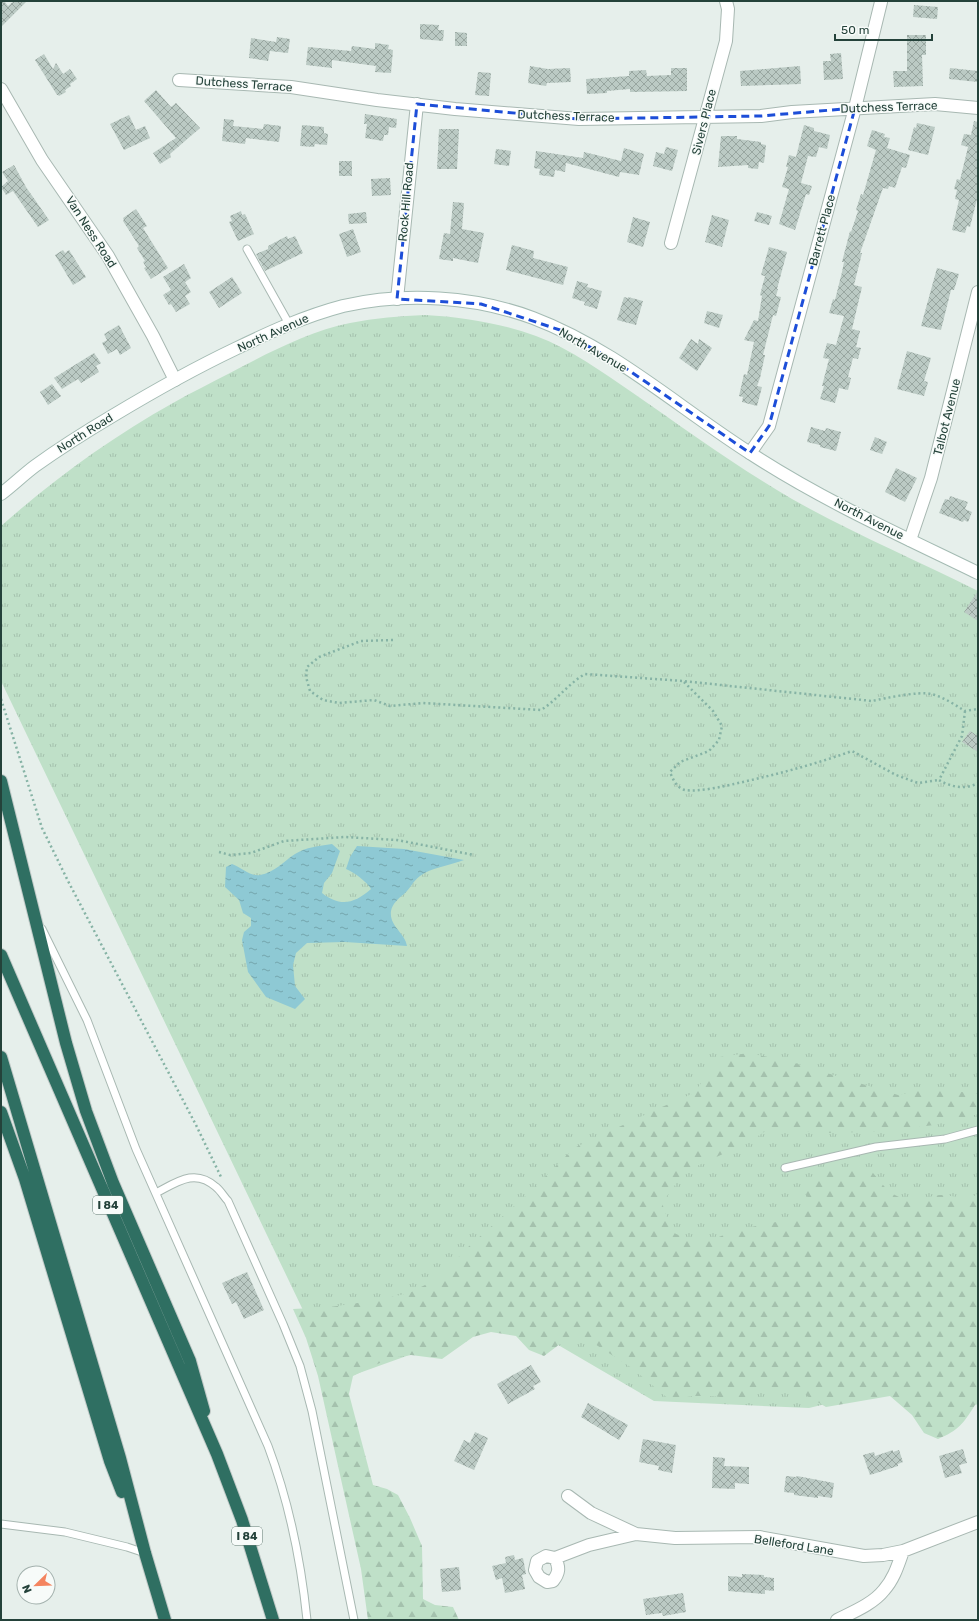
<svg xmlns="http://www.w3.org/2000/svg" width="979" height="1621" viewBox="0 0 979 1621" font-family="Rubik,sans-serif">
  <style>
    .grass { fill: url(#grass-tufts) }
    .forest { fill: url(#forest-firs) }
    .water { fill: url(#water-ripples) }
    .building { fill: url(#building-cross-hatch) }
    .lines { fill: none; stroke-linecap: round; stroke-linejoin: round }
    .lane-casing { stroke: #a8b8b2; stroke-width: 9 }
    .street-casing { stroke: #a8b8b2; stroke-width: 14 }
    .secondary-casing { stroke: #a4bbb3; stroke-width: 14 }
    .highway-casing { stroke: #c2cac8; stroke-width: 14 }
    .path { stroke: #86b3a5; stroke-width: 2.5; stroke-dasharray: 2 3; stroke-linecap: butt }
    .lane { stroke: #fff; stroke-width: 7 }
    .street { stroke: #fff; stroke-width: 12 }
    .secondary { stroke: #fff; stroke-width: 12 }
    .highway { stroke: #2f6f62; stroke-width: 12 }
    .marked { fill: none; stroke: #1d4ed8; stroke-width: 3; stroke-dasharray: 8 5; stroke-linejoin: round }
    .labels { text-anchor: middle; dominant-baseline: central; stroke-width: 3; stroke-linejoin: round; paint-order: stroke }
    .shield { fill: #f7fbf9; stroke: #637a73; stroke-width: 1 }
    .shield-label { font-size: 11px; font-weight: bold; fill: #24423a }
    .street-label { font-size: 12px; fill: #24423a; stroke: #f7fbf9 }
  </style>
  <defs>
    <pattern id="grass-tufts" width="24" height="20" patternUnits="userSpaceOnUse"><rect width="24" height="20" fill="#bfe0c8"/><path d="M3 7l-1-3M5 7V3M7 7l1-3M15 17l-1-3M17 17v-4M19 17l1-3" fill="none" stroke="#a4c1ad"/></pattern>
    <pattern id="forest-firs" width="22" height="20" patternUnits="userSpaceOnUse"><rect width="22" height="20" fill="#bfe0c8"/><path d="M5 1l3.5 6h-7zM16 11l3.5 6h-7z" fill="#a4c1ad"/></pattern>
    <pattern id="water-ripples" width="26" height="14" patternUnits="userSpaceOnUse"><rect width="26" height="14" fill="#8ec9d4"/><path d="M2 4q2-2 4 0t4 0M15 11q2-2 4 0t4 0" fill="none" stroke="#74a5ad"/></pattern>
    <pattern id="building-cross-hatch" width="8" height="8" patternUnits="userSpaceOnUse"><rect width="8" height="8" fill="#bbcac4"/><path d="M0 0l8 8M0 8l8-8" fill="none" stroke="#98a6a0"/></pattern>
  </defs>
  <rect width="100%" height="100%" fill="#e6efeb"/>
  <path class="grass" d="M425 315C462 317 500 323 536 336 571 349 602 372 633 393 685 429 737 467 792 499 852 533 916 560 978 591V1367L809 1408 654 1401 512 1318 337 1381 1 681V526C54 479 112 437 173 403 192 392 211 383 230 373 266 354 309 331 350 323 375 318 400 316 425 315Z"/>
  <path class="forest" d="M749 1053 791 1062 898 1095 931 1088 978 1094V1114L934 1125 887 1131 833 1133 810 1132 793 1127 764 1132 749 1142 699 1165 680 1178 662 1203 672 1232 687 1239 704 1243 736 1230 791 1219 808 1211V1198L805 1192 812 1176 821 1170 868 1167 889 1192 913 1204C921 1201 932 1195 940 1195 952 1194 969 1203 978 1193V1404L975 1405C963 1424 959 1430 938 1439L924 1433 912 1415 890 1396 826 1407 797 1390 763 1389 743 1400 712 1396H692L670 1400 632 1368 584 1337 560 1344 544 1356 529 1350 516 1336 491 1332 473 1337 442 1359 411 1355 390 1358 353 1376 349 1394 373 1485 387 1489 398 1495 410 1518 422 1546 423 1599 435 1605 453 1607 459 1620H368L361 1569 318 1376 306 1338 293 1309 330 1307 378 1300 409 1293 439 1278 467 1248 530 1192 574 1148 655 1110 694 1093 720 1057Z"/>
  <path class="water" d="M332 844 340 851 332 873 324 883 322 893C340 907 354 904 371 889 367 882 354 872 346 869L350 857 357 846 404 849 464 860C451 865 430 868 420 876 413 881 410 889 404 894 399 898 392 904 391 911 389 926 405 933 407 946L345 942 307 943 296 953 293 965 295 986 305 999 295 1009 266 997 248 972 242 940 244 932 251 926V918L243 913 239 900 225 887 226 867 232 864C241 867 251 877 260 875 274 873 284 861 295 854 306 847 319 846 332 844Z"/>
  <path class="building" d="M1 1H4L8 6 14 1H27L1 27Z
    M914 5 938 7 937 19 913 17Z
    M420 24 439 25 438 30H444L443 41 420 39Z
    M455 32 467 33V46H455Z
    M907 35H926V55H922L923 86 894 87 893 71H907Z
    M277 37 290 39 288 53 270 51 268 61 249 58 251 38 276 42Z
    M375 43 389 45 388 49 393 50 391 73 375 72 376 66 332 60V68L306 65 308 47 351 51 352 46 375 49Z
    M841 53 843 79 824 80 823 61H831L830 54Z
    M44 54 53 69 56 63 63 74 70 69 77 79 70 84 71 86 65 90 66 92 59 96 58 95H57L35 60Z
    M530 66 548 69 570 68 571 82 547 83 546 86 528 83Z
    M800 66 801 84 741 86 740 71Z
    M671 68H687V91L630 92V89L607 91V93L587 94 586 79 629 76V71L646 70 647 76 671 75Z
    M950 68 978 71V82L949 79Z
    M478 72 491 73 489 96 475 95Z
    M156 90 171 107 176 103 200 128 170 154 171 157 160 164 153 153 176 138 144 101Z
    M365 114 397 119 396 128 389 127 388 135H384L383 141 365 138 367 124H364Z
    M129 115 136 130 145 126 150 138 124 150 110 124Z
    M224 119 234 120 233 126 263 129 264 124 281 126 279 142 246 138 245 144 222 141Z
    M974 121 978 122V195L970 227 967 226 965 233 952 230 959 200 955 199 957 190 954 189 957 179 960 180 968 147 961 145 964 134 971 135Z
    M917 123 935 127 928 155 908 150 914 127 916 128Z
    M302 125 324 127V133L328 134 327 145 315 144 314 147 300 146Z
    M804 125 814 128V131L830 135 827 149 819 147 816 157 808 156 801 183 812 186 809 195 806 194 795 230 779 224 789 189 782 187 788 167H786L789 155 796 157Z
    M439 129H459L457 169H437Z
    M872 130 885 134 884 137 890 138 887 148 910 155 906 168 902 167 895 188 889 186 888 189 883 188 860 253H862L854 285 862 287 852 329 860 331 856 347 861 348 858 359 853 358 848 377 851 378 848 390 839 388 835 403 820 399 824 386H822L829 359 823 358 827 343 836 345 844 316 829 313 833 299 835 300 842 272 844 262H842L850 231 851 232 858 211 856 210 861 194 863 195 876 150 867 146Z
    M721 136H737V139L761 142V144L766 145 764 163 759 162 758 169 748 168V165L718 167Z
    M666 147 678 150 672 171 653 166 656 152 664 154Z
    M624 148 644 154 639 175 620 172 619 177 566 163 565 172 555 170 554 177 539 175 540 169 534 168 536 151 583 158 584 152 621 161Z
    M496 149 511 151 509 166 494 164Z
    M339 161H352V176H339Z
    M14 165 26 187 49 220 38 227 13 191 6 195 1 187 8 181 2 172Z
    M390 178 391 195 372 196 371 179Z
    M453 202 464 203 462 229 484 233 478 263 453 258V261L439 259 444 233 450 234Z
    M136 209 147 226 143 228 168 268 151 279 144 268 146 267 143 262 145 261 137 248 139 246 123 221 124 220 123 218Z
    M241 211 242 215 245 214 254 234 238 241 229 222 232 221 230 216Z
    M366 212 367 223 349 224 348 214Z
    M757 212 772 216 769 225 754 221Z
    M712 215 729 220 722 247 705 242Z
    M633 217 650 222 643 247 627 242Z
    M353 229 361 252 347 257 339 234Z
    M287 236 288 239 295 236 303 253 265 271 256 254 268 249V246Z
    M512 245 534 251 533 258 568 267 563 285 506 270Z
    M769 247 787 252 777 289H778L776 296 781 297 776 316 773 315 763 355H765L760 378 757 386 762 387 757 406 742 402 743 397 739 396 744 374 747 375 754 342 744 340 754 320 758 321 762 296 760 295 765 276 761 275Z
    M63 250 65 253 69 250 86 277 73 285 55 255Z
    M184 264 191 278 185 282 191 292 185 296 190 304 176 312 171 304 169 305 163 295 171 290 163 277Z
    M937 268 959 274 954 290H951L941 330 921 326Z
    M232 277 242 293 219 308 209 292Z
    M577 281 588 284 587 287 602 291 597 309 584 305 585 302 572 298Z
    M624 297 628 298V297L643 301 636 325 617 320Z
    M707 311 723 315 719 328 704 323Z
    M119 325 131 348 120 355 117 349 108 354 102 343 107 340 104 334Z
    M691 339 698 344 699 339 712 348 697 371 679 358Z
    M907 351 931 358 924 381 928 382 924 396 897 389Z
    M94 353 101 363 96 366 99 372 81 383 78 379 62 389 54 378Z
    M52 384 61 396 48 405 40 392Z
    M811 427 825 431 826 428 841 432 836 451 820 447V445L807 442Z
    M875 437 887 442 882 454 870 450Z
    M896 468 917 478 905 502 885 492Z
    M950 496 968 502 965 509 972 512 968 522 964 520 963 522 939 513 945 499 949 500Z
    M978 591V621L964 612Z
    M970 731 978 736V752L962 742Z
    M247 1272 264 1310 244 1319 236 1302 232 1304 222 1283Z
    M531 1365 541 1382 533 1386 535 1389 508 1404 497 1384Z
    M588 1403 628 1425 619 1440 581 1417Z
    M475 1432 488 1438 474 1470 454 1461 464 1440 470 1443Z
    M643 1439 676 1445 672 1473 658 1470 659 1466 639 1462Z
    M963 1449 967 1463 959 1465 962 1473 945 1478 939 1456Z
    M893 1450V1452L899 1450 903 1462 898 1464V1466L870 1475 863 1455 874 1452 875 1456Z
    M713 1457 725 1458 724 1466 749 1467V1484L735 1483V1489L712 1488Z
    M786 1476 796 1477 797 1476 834 1483 832 1498 818 1496V1498L794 1495V1493L784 1492Z
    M514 1555 515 1560 523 1558 526 1574 522 1575 525 1589 505 1593 502 1578 496 1580 492 1566 506 1563 505 1557Z
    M459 1567 461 1590 442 1592 440 1569Z
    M742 1574 764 1575V1577L774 1578V1591L765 1590V1594L728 1591V1576L742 1577Z
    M683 1593 686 1612 663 1616 662 1613 646 1615 643 1599Z"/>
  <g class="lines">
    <defs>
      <path id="lane" d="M247 249 289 324
        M42 929 87 1020 136 1149 268 1446C289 1502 301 1561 307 1620
        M785 1168 876 1147 945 1139 978 1130
        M156 1193C177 1182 195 1168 216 1187 221 1191 224 1197 228 1201L283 1324 300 1366 312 1411 354 1620
        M1 1524 65 1532 127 1547 145 1553"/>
      <path id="street" d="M179 80 291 87 377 100 455 109 579 119 761 116 792 112 935 104 978 108
        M1 89 42 160 108 256 153 336 175 380
        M671 243 726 41 728 9 726 1
        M397 299 417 104
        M750 453 769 426 855 108 881 2
        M910 540 931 478 978 292
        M568 1496 591 1513 636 1534
        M546 1556 555 1558C560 1568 559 1573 553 1581L547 1582 539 1577 535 1570 537 1561Z
        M555 1558 589 1545 636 1534 675 1538 759 1537 864 1556 883 1555 903 1551
        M837 1620C853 1612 873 1604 884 1590 894 1579 898 1565 903 1551L978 1522"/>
      <path id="secondary" d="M1 494C13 485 23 475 35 466 60 448 87 431 114 415 154 391 193 369 235 349 270 332 305 316 343 306 405 292 474 296 533 318 615 349 680 409 753 455 824 501 902 536 978 573"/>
      <path id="highway" d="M1 781 66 1043 86 1111 113 1183 190 1361 204 1411
        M1 955 217 1454 242 1520 273 1620
        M1 1057 120 1458 145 1553 165 1620
        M1 1112 25 1179 110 1461 122 1492"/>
    </defs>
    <use href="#lane" class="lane-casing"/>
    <use href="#street" class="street-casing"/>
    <use href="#secondary" class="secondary-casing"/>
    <use href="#highway" class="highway-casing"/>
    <path class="path" d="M393 640 361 641 319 657 307 667 306 677 310 691 323 700 339 703 374 700 390 706 423 703 541 710C557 700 568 684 585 674L683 681 872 701C886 698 919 691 931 694 944 697 955 705 965 711L978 709
      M684 682 713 711 722 726 719 740 709 751 680 762 670 772C673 780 677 788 685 790 698 792 721 787 734 784 774 775 813 765 852 751L896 775 918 783 939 780
      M1 699 42 828 68 881 196 1125 222 1179
      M965 711 962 736 939 780C950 787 966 790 978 783
      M219 852 230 855 251 853 284 841 345 837 397 840 474 855"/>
    <use href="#lane" class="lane"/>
    <use href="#street" class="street"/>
    <use href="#secondary" class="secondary"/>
    <use href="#highway" class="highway"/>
  </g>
  <path class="marked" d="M417 104 579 119 761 116 855 108 769 426 750 453 621 365 560 330 481 304 397 299Z"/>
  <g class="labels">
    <g class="shield">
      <rect x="93" y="1196" width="30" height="18" rx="3"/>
      <rect x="232" y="1527" width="30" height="18" rx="3"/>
    </g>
    <g class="shield-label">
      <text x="108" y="1205">I 84</text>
      <text x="247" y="1536">I 84</text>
    </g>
    <g class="street-label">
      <text transform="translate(244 84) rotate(4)">Dutchess Terrace</text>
      <text transform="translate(889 107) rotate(-2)">Dutchess Terrace</text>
      <text transform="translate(566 116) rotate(2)">Dutchess Terrace</text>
      <text transform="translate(704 122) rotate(-76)">Sivers Place</text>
      <text transform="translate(406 202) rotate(-85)">Rock Hill Road</text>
      <text transform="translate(822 230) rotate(-75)">Barrett Place</text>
      <text transform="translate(91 232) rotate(57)">Van Ness Road</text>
      <text transform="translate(273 333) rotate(-24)">North Avenue</text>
      <text transform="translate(593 350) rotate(30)">North Avenue</text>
      <text transform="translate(947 417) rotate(-76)">Talbot Avenue</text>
      <text transform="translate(85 433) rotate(-32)">North Road</text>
      <text transform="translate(869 519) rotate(27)">North Avenue</text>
      <text transform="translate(794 1545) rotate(9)">Belleford Lane</text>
    </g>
  </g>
  <rect width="979" height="1621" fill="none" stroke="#24423a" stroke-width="4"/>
  <g transform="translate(36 1585) rotate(247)"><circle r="19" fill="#f7fbf9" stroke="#a3b1ad"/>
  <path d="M0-3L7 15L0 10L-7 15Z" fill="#f4845f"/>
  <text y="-6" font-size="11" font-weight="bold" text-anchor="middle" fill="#24423a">N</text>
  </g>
  <path d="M835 34v6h97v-6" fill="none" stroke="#24423a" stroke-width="2"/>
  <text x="841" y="34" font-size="12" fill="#24423a" stroke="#f7fbf9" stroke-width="3" paint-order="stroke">50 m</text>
</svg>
